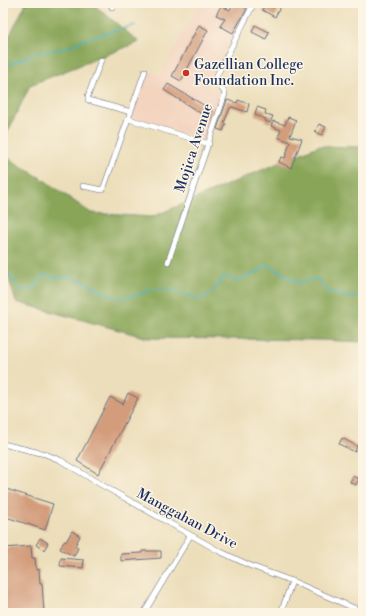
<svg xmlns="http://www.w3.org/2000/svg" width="366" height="616" viewBox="0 0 366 616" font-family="'Libre Bodoni',serif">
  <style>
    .built { fill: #f3d4bf }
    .forest { fill: #89a658; stroke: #526a5b }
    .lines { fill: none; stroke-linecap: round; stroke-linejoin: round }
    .stream { stroke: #3daeb5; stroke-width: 1.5 }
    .building { fill: #d39d7c }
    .minor-casing { stroke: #646c7e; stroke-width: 6 }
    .minor { stroke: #fff; stroke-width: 5 }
    .poi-dot { fill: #c8321e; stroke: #fcf5e5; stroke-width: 1.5 }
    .labels { text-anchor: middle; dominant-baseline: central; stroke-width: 3; stroke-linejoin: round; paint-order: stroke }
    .poi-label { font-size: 14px; fill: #1b2f5e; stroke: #fcf5e5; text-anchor: start }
    .street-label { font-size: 14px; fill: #1b2f5e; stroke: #fcf5e5 }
  </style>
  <rect width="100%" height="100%" fill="#fcf5e5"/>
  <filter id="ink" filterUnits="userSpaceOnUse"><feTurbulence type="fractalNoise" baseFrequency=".025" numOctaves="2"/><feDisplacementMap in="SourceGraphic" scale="8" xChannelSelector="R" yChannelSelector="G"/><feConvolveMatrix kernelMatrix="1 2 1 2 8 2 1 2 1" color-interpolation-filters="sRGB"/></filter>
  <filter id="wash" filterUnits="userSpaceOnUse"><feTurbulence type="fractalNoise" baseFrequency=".012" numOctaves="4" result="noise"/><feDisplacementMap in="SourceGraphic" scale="16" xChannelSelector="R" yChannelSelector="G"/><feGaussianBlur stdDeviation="0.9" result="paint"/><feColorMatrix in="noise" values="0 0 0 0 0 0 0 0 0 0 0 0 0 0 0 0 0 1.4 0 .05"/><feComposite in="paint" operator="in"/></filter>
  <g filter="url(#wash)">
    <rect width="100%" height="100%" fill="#ecdeba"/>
    <path class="built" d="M200 3H251L207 82V88L219 94 221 96 207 141 132 117 148 70 159 76Z"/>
    <path class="forest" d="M26 3H92L139 42 30 85 3 142V49Z
      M318 146 363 147V342L318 340 148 338 16 302 3 260V155L44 180 91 213 152 217Z"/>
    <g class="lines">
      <path class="stream" d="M3 67 33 54 66 48 85 39 135 25
        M3 268 14 280 20 290 34 289 43 275 57 278 69 276 87 283 111 296 125 298 143 293 153 289H167L200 299 213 292 224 276 236 281 251 275 269 265 298 283 317 278 327 291 353 298 363 294"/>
    </g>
    <g id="blocks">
      <path class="building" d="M234 3H236L247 9 233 33 220 26 225 19 216 15 221 6 230 10Z
        M271 3 282 4 275 17 262 10 265 4 269 7Z
        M199 25 208 30 181 81 172 76Z
        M255 25 269 32 266 39 252 32Z
        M168 84 212 110 208 118 164 90Z
        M227 100 237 103 238 100 249 104 247 112 232 107 230 108 224 123 226 124 223 131 217 129Z
        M257 107 266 110 265 114 273 116 270 123 265 121 266 119 255 115Z
        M288 117 296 120 290 136 302 139 291 168 279 162 281 157 285 158 290 142 278 137 281 130 271 126 273 121 285 125Z
        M319 124 326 127 322 135 315 132Z
        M128 393 138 398 98 474 77 461 110 397 123 404Z
        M342 438 357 446 355 452 339 444Z
        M353 476 359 479 356 485 350 482Z
        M3 488 53 504 45 530 3 516Z
        M72 531 80 536 75 546 78 548 74 556 60 549 64 541 66 542Z
        M40 538 48 543 44 550 36 545Z
        M31 546 32 558H35L36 570 39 569 40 584H42L44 612 3 613V548Z
        M142 551H161V558L121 561V554L142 553Z
        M61 558 84 560 83 568 60 566Z"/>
    </g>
  </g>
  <g filter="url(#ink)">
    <use href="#blocks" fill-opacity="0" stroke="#646c7e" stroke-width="1"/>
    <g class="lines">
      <defs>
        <path id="minor" d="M112 7 115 3
          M101 60 88 96V100L131 112
          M129 119 209 144
          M83 186 102 190 104 187 145 71
          M168 262 225 94 223 90 216 83 217 75 254 3
          M3 444 45 454 60 460 100 484 219 551 251 566 292 581 363 612
          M144 613 190 536
          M281 613 292 581"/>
      </defs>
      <use href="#minor" class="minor-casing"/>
      <use href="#minor" class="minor"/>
    </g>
  </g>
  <circle class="poi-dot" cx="186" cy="73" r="4"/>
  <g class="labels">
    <g class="poi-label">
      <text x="194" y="65">Gazellian College<tspan x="194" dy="16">Foundation Inc.</tspan></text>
    </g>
    <g class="street-label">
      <text transform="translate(194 148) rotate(-72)">Mojica Avenue</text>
      <text transform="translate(187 519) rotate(28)">Manggahan Drive</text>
    </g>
  </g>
  <rect width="366" height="616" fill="none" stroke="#fcf5e5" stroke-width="16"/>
</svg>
